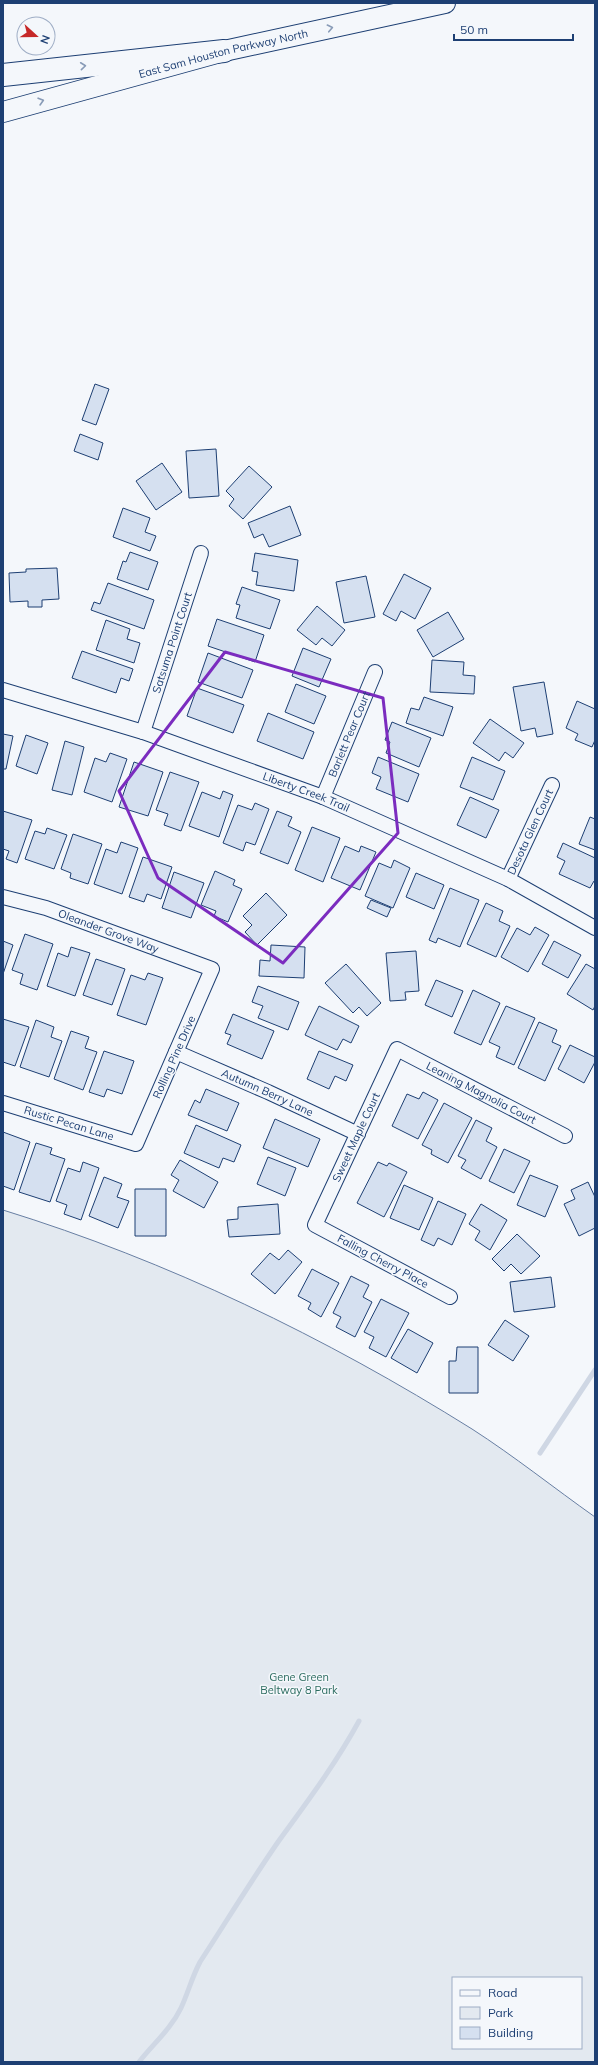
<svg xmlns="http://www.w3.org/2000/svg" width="598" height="2065" viewBox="0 0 598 2065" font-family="Mulish,sans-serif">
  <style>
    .green { fill: #e3e9f0; stroke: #687fa3; fill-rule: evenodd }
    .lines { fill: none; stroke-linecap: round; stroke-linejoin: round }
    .stream { stroke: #cfd7e4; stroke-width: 5 }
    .building { fill: #d5e0f0; stroke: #1d3f73 }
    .minor-casing { stroke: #1d3f73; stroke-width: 16 }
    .secondary-casing { stroke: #1d3f73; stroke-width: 22 }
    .motorway-casing { stroke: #1d3f73; stroke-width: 24 }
    .minor { stroke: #f4f7fb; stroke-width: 14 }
    .secondary { stroke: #f4f7fb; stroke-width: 20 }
    .motorway { stroke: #f4f7fb; stroke-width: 22 }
    .oneway { stroke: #889bb7 }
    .marked { fill: none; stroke: #7b2cbf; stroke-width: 3; stroke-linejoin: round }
    .labels { text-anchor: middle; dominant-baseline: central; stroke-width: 3; stroke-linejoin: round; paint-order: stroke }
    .street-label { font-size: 11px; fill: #1d3f73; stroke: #f4f7fb }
    .park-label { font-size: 11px; fill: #2c6c60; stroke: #f4f7fb }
  </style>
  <rect width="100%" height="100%" fill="#f4f7fb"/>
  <path class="green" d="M3 1210C168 1261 325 1337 472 1429 514 1456 554 1488 595 1517V2062H3ZM453 1978H581V2048H453Z"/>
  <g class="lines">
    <path class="stream" d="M540 1453 595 1370
      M139 2062C153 2044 171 2029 181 2008 188 1993 192 1977 200 1962 226 1922 251 1881 278 1842 307 1802 335 1765 359 1721"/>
  </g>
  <path class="building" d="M95 384 109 389 96 425 82 420Z
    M80 434 103 443 98 460 74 451Z
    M216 449 219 496 189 498 186 451Z
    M162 463 182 492 156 510 136 481Z
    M249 466 272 487 243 519 229 506 234 499 226 491Z
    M290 506 301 535 269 547 263 534 254 538 248 523Z
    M123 508 150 518 145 532 156 536 150 551 113 537Z
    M130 552 158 562 148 590 117 579 123 561 126 562Z
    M255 553 298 560 294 591 256 585 258 572 252 571Z
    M57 568 59 599 42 600V607H28V601L10 602 9 573 26 572V569Z
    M404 574 431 588 415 619 401 611 396 621 383 614Z
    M366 576 375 617 344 623 336 582Z
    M108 583 154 600 144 629 91 610 94 602 100 604Z
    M242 587 280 600 270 629 236 618 240 605 236 604Z
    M317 606 345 630 332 646 322 638 316 645 297 630Z
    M448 612 464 639 433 657 417 630Z
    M217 619 264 635 255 662 208 646Z
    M106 620 130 629 127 639 140 643 134 663 96 650Z
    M303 648 331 659 319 687 292 676Z
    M82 651 133 669 129 681 121 678 116 693 72 678Z
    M208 653 253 670 242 698 198 682Z
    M432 660 464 662 463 675 475 676 474 694 430 692Z
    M544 682 553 734 537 737 535 728 521 731 513 687Z
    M296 684 326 696 314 724 285 712Z
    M197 688 244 705 233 733 187 716Z
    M424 697 453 707 443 736 406 723 411 708 419 710Z
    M577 701 595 709V740L592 747 575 740 578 734 566 728Z
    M268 713 314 732 303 759 257 741Z
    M490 719 524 743 513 758 505 752 499 761 473 743Z
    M392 722 431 738 419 767 386 753 390 742 385 740Z
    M3 734 13 736 6 769H3Z
    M26 735 48 743 37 774 16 766Z
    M65 741 84 747 72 795 52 790Z
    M110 753 127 759 112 802 84 792 95 758 106 762Z
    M378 757 419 774 408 802 376 789 381 777 372 773Z
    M472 757 505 771 493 800 460 787Z
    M134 762 163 772 148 816 119 807Z
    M170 772 199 782 181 831 164 825 168 814 156 810Z
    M223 791 233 795 219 837 189 826 202 792 220 799Z
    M470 797 499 810 486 838 457 825Z
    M255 803 269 809 255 845 246 842 243 851 223 843 238 805 252 810Z
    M3 811 32 820 17 863 6 859 9 851 3 849Z
    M277 811 292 817 288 826 301 832 288 864 260 853Z
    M590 817 595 819V850L579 844Z
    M312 827 340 838 323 882 295 870Z
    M47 828 67 835 54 869 25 859 35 831 45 834Z
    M73 834 102 844 88 884 70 878 71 873 61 869Z
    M121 842 138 848 122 894 94 884 106 849 117 853Z
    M563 843 595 858V882L594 881 590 888 559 874 565 861 557 857Z
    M345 846 359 852 361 846 376 852 360 890 331 878Z
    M143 857 172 867 161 899 147 894 144 902 129 897Z
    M394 860 410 868 393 908 365 896 379 863 391 868Z
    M215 871 235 880 233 885 242 889 228 922 214 916 216 911 201 905Z
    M174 872 204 883 191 918 162 908Z
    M416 873 444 885 434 909 406 897Z
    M450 888 479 900 460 947 438 938 436 943 429 940Z
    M266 893 287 915 257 945 245 932 252 925 243 916Z
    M371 900 391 908 387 917 367 908Z
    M486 903 503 911 499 921 510 926 496 957 467 944Z
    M535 927 549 935 528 972 501 957 517 928 530 935Z
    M25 934 53 944 37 990 20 984 23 974 12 970Z
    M3 941 13 945 3 974Z
    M554 941 581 955 568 978 542 964Z
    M271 945 305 947 304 978 259 976 260 960 270 961Z
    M71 947 90 953 75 996 47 986 58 953 68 957Z
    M416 951 419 991 405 992 406 1000 390 1001 386 953Z
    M96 959 125 969 112 1005 83 995Z
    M346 964 381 1003 367 1016 359 1007 353 1013 325 983Z
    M586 964 595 969V1006L593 1010 567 994Z
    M148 973 163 978 146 1025 117 1015 131 975 145 980Z
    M436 980 463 991 452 1017 425 1005Z
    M258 986 299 1002 288 1030 258 1018 263 1006 252 1002Z
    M473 990 500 1003 481 1045 454 1033Z
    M319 1006 359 1026 351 1043 343 1039 337 1050 305 1035Z
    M506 1006 535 1018 514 1065 496 1057 500 1047 489 1042Z
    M233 1014 274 1031 262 1059 227 1044 231 1035 225 1033Z
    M3 1019 29 1027 15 1066 3 1062Z
    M36 1020 54 1027 51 1037 62 1041 49 1077 20 1067Z
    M539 1022 557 1030 552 1042 561 1046 545 1081 518 1068Z
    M71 1031 89 1037 85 1048 97 1052 83 1090 54 1079Z
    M570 1045 595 1057V1062L584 1083 558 1069Z
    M104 1051 134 1061 122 1094 107 1089 104 1097 89 1092Z
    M319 1051 353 1065 346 1081 335 1076 329 1089 307 1079Z
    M206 1089 239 1103 227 1131 188 1115 195 1100 200 1103Z
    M423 1092 438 1100 418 1139 392 1126 407 1094 419 1099Z
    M444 1103 472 1118 448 1163 431 1154 432 1150 422 1145Z
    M275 1119 320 1139 308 1167 263 1148Z
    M476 1120 492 1128 486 1141 497 1147 481 1179 461 1168 466 1160 458 1156Z
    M196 1125 241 1145 234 1162 223 1158 219 1168 184 1153Z
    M3 1132 30 1142 14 1190 3 1186Z
    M36 1143 52 1148 50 1154 65 1159 50 1202 19 1192Z
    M504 1149 530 1161 514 1193 489 1181Z
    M268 1157 296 1168 285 1196 257 1184Z
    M180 1160 218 1182 204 1208 173 1191 179 1180 171 1175Z
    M83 1162 99 1168 81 1220 64 1214 67 1205 56 1201 68 1168 80 1172Z
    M378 1162 387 1166 389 1163 407 1172 384 1217 357 1203Z
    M530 1175 558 1186 545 1217 517 1205Z
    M104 1177 122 1184 117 1197 129 1201 118 1228 89 1216Z
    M588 1182 595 1197V1228L579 1236 564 1204 575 1199 571 1190Z
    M404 1185 433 1198 419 1230 390 1218Z
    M135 1189H166V1236H135Z
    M438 1201 466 1214 452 1245 438 1238 434 1246 421 1240Z
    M278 1204 280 1234 229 1237 227 1220 238 1219V1207Z
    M481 1204 507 1220 490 1250 475 1240 480 1231 469 1224Z
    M517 1234 540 1256 521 1274 511 1264 504 1271 492 1259Z
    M288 1250 302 1262 275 1294 251 1274 270 1253 279 1260Z
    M312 1269 339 1283 321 1317 308 1309 311 1303 298 1296Z
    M351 1276 369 1285 363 1297 372 1302 355 1337 336 1327 341 1317 333 1313Z
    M551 1277 555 1307 514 1312 510 1282Z
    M381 1299 409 1313 386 1357 369 1348 374 1337 364 1332Z
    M505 1320 529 1336 513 1361 488 1345Z
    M408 1329 433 1343 417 1373 391 1358Z
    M457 1347H478V1393H449V1361H456Z"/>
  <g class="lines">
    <defs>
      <g id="minor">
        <path id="s1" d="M3 690 143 732 323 797 508 879 595 928"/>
        <path id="s2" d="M143 732 201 553"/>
        <path id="s3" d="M323 797 375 672"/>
        <path id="s4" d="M508 879 552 785"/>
        <path id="s5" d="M3 897 46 908 212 969 136 1144 3 1103"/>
        <path id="s6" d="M176 1052 268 1092 358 1134"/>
        <path id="s7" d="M450 1297 315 1225 397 1049 565 1136"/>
      </g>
      <g id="secondary">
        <path id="s8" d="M3 112 224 51 445 3"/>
      </g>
      <path id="motorway" d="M3 75 224 51"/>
    </defs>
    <use href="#minor" class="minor-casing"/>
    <use href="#secondary" class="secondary-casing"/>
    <use href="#motorway" class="motorway-casing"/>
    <use href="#minor" class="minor"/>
    <use href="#secondary" class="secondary"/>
    <use href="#motorway" class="motorway"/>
  </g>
  <defs><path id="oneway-chevron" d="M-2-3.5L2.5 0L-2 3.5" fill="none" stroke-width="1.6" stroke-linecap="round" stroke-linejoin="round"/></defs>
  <g class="oneway">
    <use href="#oneway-chevron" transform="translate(330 28) rotate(-12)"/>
    <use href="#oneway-chevron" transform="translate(83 66) rotate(-6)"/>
    <use href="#oneway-chevron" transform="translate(41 101) rotate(-16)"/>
  </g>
  <path class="marked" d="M225 652 383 698 398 833 283 963 158 878 119 791Z"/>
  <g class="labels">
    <g class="street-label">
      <text stroke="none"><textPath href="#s8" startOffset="228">East Sam Houston Parkway North</textPath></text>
      <text stroke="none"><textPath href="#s2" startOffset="94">Satsuma Point Court</textPath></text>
      <text stroke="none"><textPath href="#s3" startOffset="68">Barlett Pear Court</textPath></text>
      <text stroke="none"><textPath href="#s1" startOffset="320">Liberty Creek Trail</textPath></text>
      <text stroke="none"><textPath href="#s4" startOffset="52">Desota Glen Court</textPath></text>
      <text stroke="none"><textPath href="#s5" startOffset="111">Oleander Grove Way</textPath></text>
      <text transform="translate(174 1057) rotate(-66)">Rolling Pine Drive</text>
      <text stroke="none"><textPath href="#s6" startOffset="100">Autumn Berry Lane</textPath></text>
      <text stroke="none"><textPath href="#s7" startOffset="442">Leaning Magnolia Court</textPath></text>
      <text transform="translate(69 1123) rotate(17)">Rustic Pecan Lane</text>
      <text stroke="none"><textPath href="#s7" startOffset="250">Sweet Maple Court</textPath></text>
      <text transform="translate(383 1261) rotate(28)">Falling Cherry Place</text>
    </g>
    <g class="park-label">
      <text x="299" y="1677">Gene Green<tspan x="299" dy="13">Beltway 8 Park</tspan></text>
    </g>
  </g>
  <rect width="598" height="2065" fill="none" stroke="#1d3f73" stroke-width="8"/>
  <rect x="452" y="1977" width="130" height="72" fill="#f4f7fb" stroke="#9eadc5"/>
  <rect x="460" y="1990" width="20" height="6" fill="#f4f7fb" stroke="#9eadc5"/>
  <text x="488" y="1997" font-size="12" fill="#1d3f73">Road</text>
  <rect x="460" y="2007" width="20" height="12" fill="#e3e9f0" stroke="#9eadc5"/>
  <text x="488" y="2017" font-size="12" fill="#1d3f73">Park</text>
  <rect x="460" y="2027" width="20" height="12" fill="#d5e0f0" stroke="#9eadc5"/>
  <text x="488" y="2037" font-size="12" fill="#1d3f73">Building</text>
  <g transform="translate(36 36) rotate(111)"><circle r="19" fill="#f4f7fb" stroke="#9eadc5"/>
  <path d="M0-3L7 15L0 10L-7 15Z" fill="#c62828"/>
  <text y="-6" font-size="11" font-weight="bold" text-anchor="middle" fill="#1d3f73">N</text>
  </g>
  <path d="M454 34v6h119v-6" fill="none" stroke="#1d3f73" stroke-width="2"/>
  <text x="460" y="34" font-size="12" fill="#1d3f73" stroke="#f4f7fb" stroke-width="3" paint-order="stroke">50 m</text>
</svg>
